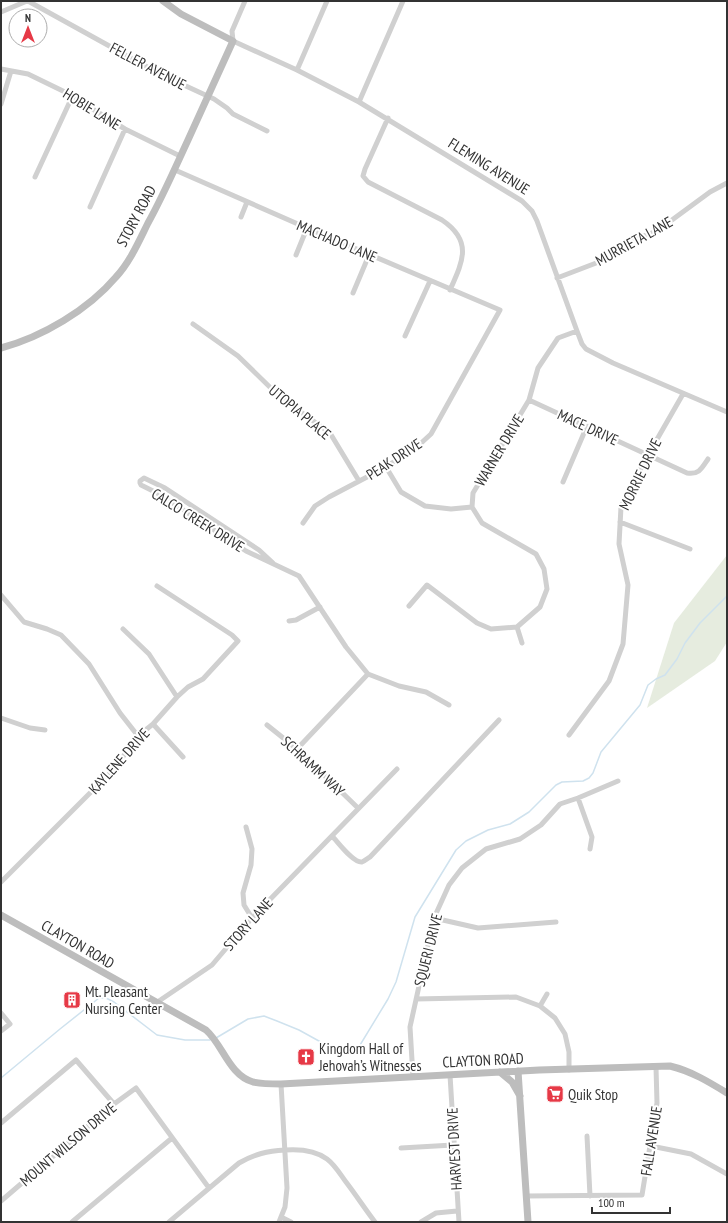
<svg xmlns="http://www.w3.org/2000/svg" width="728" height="1223" viewBox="0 0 728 1223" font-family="'PT Sans Narrow',sans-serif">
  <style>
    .green { fill: #e6ecdf }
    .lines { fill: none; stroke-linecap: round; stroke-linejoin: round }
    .stream { stroke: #cfe2ee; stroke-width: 1.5 }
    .street { stroke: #d0d0d0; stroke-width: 5 }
    .secondary { stroke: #bdbdbd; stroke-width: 7 }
    .labels { text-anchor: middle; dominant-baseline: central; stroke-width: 4; stroke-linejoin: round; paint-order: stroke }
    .street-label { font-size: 15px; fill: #333; stroke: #fff }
    .poi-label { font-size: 15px; fill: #333; stroke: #fff; text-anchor: start }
  </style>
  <rect width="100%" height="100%" fill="#fff"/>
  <path class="green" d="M727 555V642L715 661 647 708 674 623Z"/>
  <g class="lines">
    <path class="stream" d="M216 1038 248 1019 264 1016 277 1021 299 1030 337 1051 354 1053 357 1050 388 999 396 982 415 917 456 850 466 841 488 830 510 824 529 812 556 785 562 782 583 781 589 778 593 773 601 752 640 705 648 685 656 679 665 675 677 659 685 643 700 623 727 596
      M1 1078 60 1029 99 998H106L114 1002 157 1035 185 1040H210"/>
    <path class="street" d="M28 1 160 74 214 99 227 108 233 114 267 131
      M245 1 232 31 233 41 297 70 359 102 522 201 532 211 537 221 577 331 582 344 586 349 613 363 727 412
      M1 12 27 1
      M1 69 28 74 65 92 125 129 180 156
      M297 70 327 1
      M359 102 403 1
      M1 104 11 71
      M388 118 365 169 363 176 368 182 442 220C473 241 463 261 450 290
      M175 170 307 228 500 310 431 434 419 445 386 467 329 497 315 506 303 523
      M35 177 72 97
      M90 207 125 129
      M241 217 247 202
      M296 255 307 228
      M557 278 604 260 615 253 627 242 657 231 710 192 727 183
      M353 293 369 255
      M193 324 238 356 280 397 330 433 359 481
      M405 336 430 281
      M529 400 687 473C699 475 702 468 708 459
      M386 467 401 492 425 506 451 509 472 507
      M563 482 587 426
      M620 522 690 549
      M273 563 259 550 165 488 144 478 140 481V483L141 485 159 494 246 551 299 576 346 647 368 674 399 686 426 692 449 705
      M1 595 24 622 47 629 61 635 89 664 120 713 138 736
      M409 606 427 585 477 623 491 629 517 627 540 607 547 589 544 569 536 554 482 523 472 507 473 493 529 400 538 368 558 338 577 331
      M289 621 296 620 320 607
      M517 627 522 643
      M123 629 149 654 177 697
      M1 718 30 728 45 730
      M153 724 183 757
      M267 725 297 749 358 808
      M569 735 609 681 623 644 628 585 619 544 621 507 648 455 683 394
      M297 749 368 674
      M578 798 592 837 590 849
      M246 827 252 849 251 865 243 893 244 905 252 918
      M332 836C338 842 353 863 362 862 365 861 368 858 370 857L499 720
      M1 882 114 769 138 736 153 724 177 697 188 687 203 679 238 641 232 635 157 586
      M434 918 478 928 556 922
      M416 999 516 997 540 1006 555 1018 565 1034 569 1052V1070
      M156 1003 212 965 252 918 397 769
      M540 1006 547 994
      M1 1013 10 1024 1 1031
      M450 1075 459 1222
      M413 1077 410 1027 434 918 449 885 462 868 486 849 520 839 541 825 560 804 578 798 618 781
      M1 1123 76 1060 114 1104
      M587 1136 590 1196
      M651 1146 691 1154 727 1174
      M401 1148 453 1145
      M526 1196 642 1195 657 1103 656 1067
      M1 1201 114 1104 136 1088 209 1188
      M281 1217 291 1222
      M72 1222 172 1138
      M169 1222 239 1163C255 1154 267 1151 285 1150 299 1149 315 1150 327 1159 335 1165 340 1174 346 1182 356 1195 365 1209 375 1222
      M279 1222 285 1207 287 1188 281 1084
      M421 1222 436 1213 457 1211"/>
    <path class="secondary" d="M1 348C42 337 88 310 116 277 130 262 139 241 148 223 163 196 175 168 188 140 203 107 218 74 233 41L181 14 163 1
      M1 915 206 1030C223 1045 229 1075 253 1082 262 1084 272 1084 281 1084L539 1070 670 1066C691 1071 709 1082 727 1093
      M518 1071 528 1222
      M500 1072 512 1082 520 1096"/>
  </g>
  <defs>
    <symbol id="building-square" viewBox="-11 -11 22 22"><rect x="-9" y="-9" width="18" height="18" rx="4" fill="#e63946" stroke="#fff"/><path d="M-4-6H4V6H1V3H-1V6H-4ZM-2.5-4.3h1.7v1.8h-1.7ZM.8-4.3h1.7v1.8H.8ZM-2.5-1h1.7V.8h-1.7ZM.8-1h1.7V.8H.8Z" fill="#fff"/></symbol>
    <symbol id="church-square" viewBox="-11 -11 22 22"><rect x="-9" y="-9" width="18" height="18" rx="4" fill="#e63946" stroke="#fff"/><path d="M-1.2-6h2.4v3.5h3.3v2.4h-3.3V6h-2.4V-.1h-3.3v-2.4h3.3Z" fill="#fff"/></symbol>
    <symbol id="supermarket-square" viewBox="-11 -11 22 22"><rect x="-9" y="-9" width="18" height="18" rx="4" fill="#e63946" stroke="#fff"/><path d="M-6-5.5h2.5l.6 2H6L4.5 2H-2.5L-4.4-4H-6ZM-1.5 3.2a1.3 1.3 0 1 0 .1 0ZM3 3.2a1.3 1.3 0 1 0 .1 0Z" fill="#fff"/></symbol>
  </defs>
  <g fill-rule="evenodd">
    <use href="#building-square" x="62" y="990" width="20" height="20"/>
    <use href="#church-square" x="296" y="1047" width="20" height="20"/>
    <use href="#supermarket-square" x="545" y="1084" width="20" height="20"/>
  </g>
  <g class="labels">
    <g class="street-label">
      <text transform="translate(148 66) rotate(28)">FELLER AVENUE</text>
      <text transform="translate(92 109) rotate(32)">HOBIE LANE</text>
      <text transform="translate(489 166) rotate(32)">FLEMING AVENUE</text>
      <text transform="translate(136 216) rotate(-62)">STORY ROAD</text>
      <text transform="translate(337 241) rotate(23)">MACHADO LANE</text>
      <text transform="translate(634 241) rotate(-29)">MURRIETA LANE</text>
      <text transform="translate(300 412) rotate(40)">UTOPIA PLACE</text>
      <text transform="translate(588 427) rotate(25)">MACE DRIVE</text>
      <text transform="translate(499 450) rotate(-59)">WARNER DRIVE</text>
      <text transform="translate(394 459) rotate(-33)">PEAK DRIVE</text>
      <text transform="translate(640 474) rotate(-64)">MORRIE DRIVE</text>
      <text transform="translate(198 520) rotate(32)">CALCO CREEK DRIVE</text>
      <text transform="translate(119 761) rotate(-48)">KAYLENE DRIVE</text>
      <text transform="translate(313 766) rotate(43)">SCHRAMM WAY</text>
      <text transform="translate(248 924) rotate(-48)">STORY LANE</text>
      <text transform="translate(78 944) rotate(30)">CLAYTON ROAD</text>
      <text transform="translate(428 950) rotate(-76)">SQUERI DRIVE</text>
      <text transform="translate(483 1060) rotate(-3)">CLAYTON ROAD</text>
      <text transform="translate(651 1141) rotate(-81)">FALL AVENUE</text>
      <text transform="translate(68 1144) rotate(-40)">MOUNT WILSON DRIVE</text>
      <text transform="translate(454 1149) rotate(-93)">HARVEST DRIVE</text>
    </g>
    <g class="poi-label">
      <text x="85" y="991">Mt. Pleasant<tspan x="85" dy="17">Nursing Center</tspan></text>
      <text x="319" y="1048">Kingdom Hall of<tspan x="319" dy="17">Jehovah’s Witnesses</tspan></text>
      <text x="568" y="1094">Quik Stop</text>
    </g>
  </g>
  <rect width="728" height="1223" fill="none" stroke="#333333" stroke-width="4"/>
  <g transform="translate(28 28)"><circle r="19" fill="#ffffff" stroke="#adadad"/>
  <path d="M0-3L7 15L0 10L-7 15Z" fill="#e63946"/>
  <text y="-6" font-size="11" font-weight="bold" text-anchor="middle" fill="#333333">N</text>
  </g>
  <path d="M592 1207v6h78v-6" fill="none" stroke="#333333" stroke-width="2"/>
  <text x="598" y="1207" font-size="12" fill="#333333" stroke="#ffffff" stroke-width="3" paint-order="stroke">100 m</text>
</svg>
